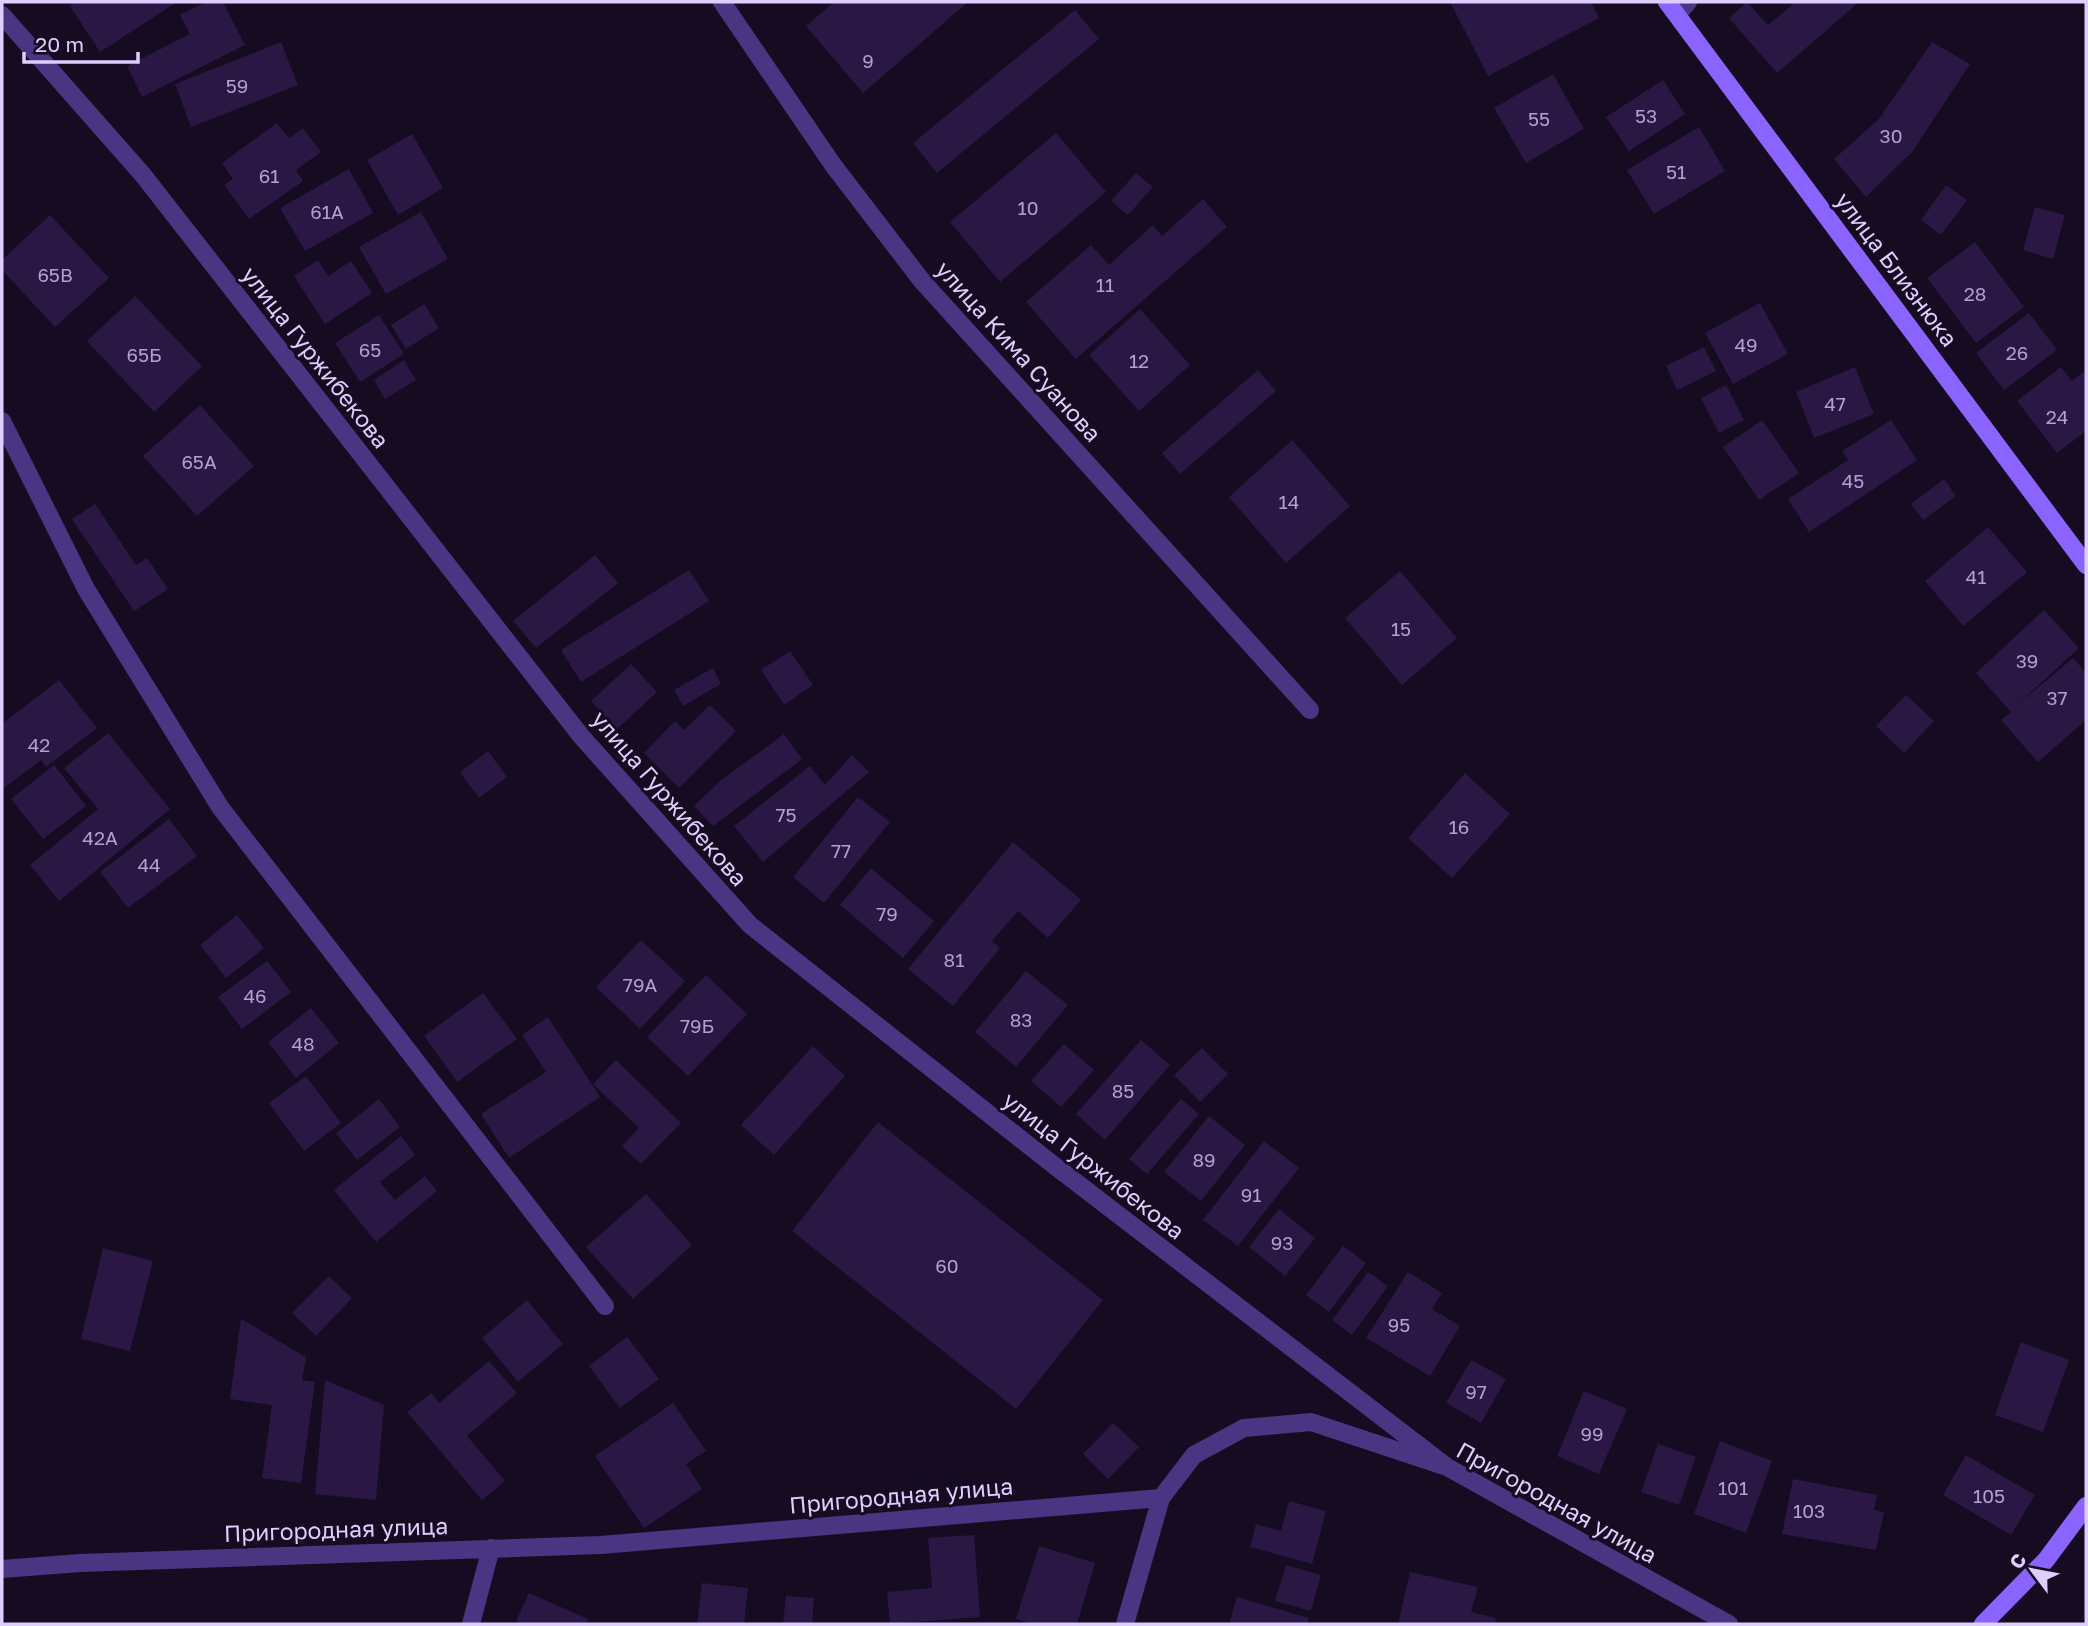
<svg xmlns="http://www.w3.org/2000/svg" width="2088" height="1626" viewBox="0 0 2088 1626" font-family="'Golos Text',sans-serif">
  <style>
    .building { fill: #2a1743 }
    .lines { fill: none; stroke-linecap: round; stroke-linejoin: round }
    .street { stroke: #4a3583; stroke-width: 18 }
    .secondary { stroke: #8b64ff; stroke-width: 18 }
    .labels { text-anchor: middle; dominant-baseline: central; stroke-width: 6; stroke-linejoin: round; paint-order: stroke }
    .number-label { font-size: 19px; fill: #b1a0d0 }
    .street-label { font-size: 23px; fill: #decdff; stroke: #150c21 }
  </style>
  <rect width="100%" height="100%" fill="#150c21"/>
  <path class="building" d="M76 2H177L100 52 70 6Z
    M206 2H223L245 45 142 97 127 66 190 34 180 15Z
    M834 2H968L863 93 806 26Z
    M1450 2H1591L1599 18 1488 76Z
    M1747 2 1768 25 1792 5 1789 2H1859L1777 73 1729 18Z
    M1075 10 1099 39 937 173 913 143Z
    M281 42 298 85 191 127 175 84Z
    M1932 42 1970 64 1912 152 1866 197 1834 159 1879 119Z
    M1553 74 1584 129 1526 163 1494 108Z
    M1663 80 1685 114 1629 151 1606 117Z
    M277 123 289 138 303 128 321 152 296 170 303 181 249 219 224 185 233 179 222 163Z
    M1699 127 1725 171 1654 214 1627 170Z
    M1056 133 1106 192 1000 282 950 222Z
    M412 134 443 188 398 215 367 160Z
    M349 169 373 213 305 251 280 208Z
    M1136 173 1153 187 1128 215 1111 201Z
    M1946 185 1967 200 1941 235 1921 220Z
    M1203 199 1227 227 1076 359 1026 302 1091 245 1109 265 1153 225 1162 236Z
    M2035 207 2065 215 2053 259 2023 250Z
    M421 212 448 259 386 294 359 247Z
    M50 215 109 278 55 327 2 270V260Z
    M1975 242 2024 307 1976 343 1927 278Z
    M318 260 328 276 351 261 372 293 325 324 294 276Z
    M135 296 202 366 154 412 87 341Z
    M1760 303 1788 354 1733 384 1705 333Z
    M424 304 439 328 406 349 391 325Z
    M1140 309 1190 365 1139 411 1089 355Z
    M2029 313 2057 350 2004 390 1976 353Z
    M379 315 404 354 360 382 335 343Z
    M1704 347 1716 371 1677 390 1666 366Z
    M404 360 416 380 385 399 374 380Z
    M1855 367 1874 414 1814 438 1796 392Z
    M2061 367 2072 381 2086 370V431L2057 453 2017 401Z
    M1258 370 1276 391 1180 474 1162 453Z
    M1726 385 1744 420 1719 433 1701 398Z
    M200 405 254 466 197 516 143 456Z
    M1762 420 1799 473 1759 500 1723 447Z
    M1891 420 1917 460 1809 532 1788 499 1848 460 1842 451Z
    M1292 440 1350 506 1286 563 1229 497Z
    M1944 479 1956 496 1923 520 1911 504Z
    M95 504 136 565 147 558 168 589 134 611 72 519Z
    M1988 527 2027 572 1963 626 1925 581Z
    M595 555 618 583 536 648 513 621Z
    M689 570 709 601 581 682 561 650Z
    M1400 571 1457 638 1402 685 1345 618Z
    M2044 610 2079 648 2016 706 2073 658 2086 673V720L2038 762 2001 720 2011 712 1976 673Z
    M790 651 813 685 784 705 761 670Z
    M631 664 657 692 617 729 591 701Z
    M713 668 721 684 683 706 674 690Z
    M59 680 97 728 46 767 41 760 4 788 2 785V724Z
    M1906 695 1934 721 1904 753 1876 726Z
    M710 705 736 731 679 788 644 753 675 721 684 730Z
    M108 733 170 809 59 901 30 865 98 809 64 768Z
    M784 734 802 759 713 826 694 806 720 781Z
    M488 751 507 777 479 798 460 772Z
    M852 755 869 772 763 862 734 826 810 766 825 785Z
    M54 765 86 806 43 839 11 799Z
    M1465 773 1510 814 1452 878 1408 838Z
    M858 797 890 822 824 903 793 877Z
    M169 819 197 856 128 908 100 872Z
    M1013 842 1081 900 1048 938 1018 911 992 941 1000 948 953 1006 908 969Z
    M871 868 934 921 903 958 840 905Z
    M237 915 264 948 226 978 200 945Z
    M641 940 685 981 640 1029 596 987Z
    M267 961 291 992 242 1029 218 997Z
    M1026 971 1068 1005 1016 1067 975 1032Z
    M706 975 747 1014 688 1076 647 1037Z
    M483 993 517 1039 457 1082 424 1036Z
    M311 1008 339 1043 296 1078 268 1042Z
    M548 1017 600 1097 509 1158 481 1114 546 1072 522 1035Z
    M1141 1040 1170 1065 1105 1140 1076 1114Z
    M1064 1044 1094 1070 1061 1107 1031 1081Z
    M813 1046 845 1076 774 1155 741 1125Z
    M1202 1048 1228 1074 1200 1102 1174 1075Z
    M616 1060 681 1123 641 1164 622 1146 639 1128 593 1084Z
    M306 1076 341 1123 304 1151 269 1103Z
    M379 1099 400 1127 357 1160 336 1133Z
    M1181 1099 1199 1114 1147 1174 1129 1159Z
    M1209 1116 1245 1145 1201 1201 1164 1172Z
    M878 1122 1103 1300 1016 1409 792 1231Z
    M401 1136 415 1155 380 1182 395 1200 425 1176 437 1191 376 1242 334 1190Z
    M1264 1141 1299 1168 1238 1246 1203 1220Z
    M646 1194 692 1245 633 1299 586 1247Z
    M1279 1209 1315 1238 1285 1276 1249 1247Z
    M1343 1246 1366 1263 1329 1312 1306 1295Z
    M103 1248 153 1261 130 1351 81 1339Z
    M1368 1272 1388 1286 1352 1335 1332 1320Z
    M1408 1272 1442 1293 1432 1309 1460 1326 1430 1376 1366 1338Z
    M329 1276 352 1298 316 1336 292 1313Z
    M527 1300 563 1344 518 1382 482 1338Z
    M241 1319 306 1357 302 1380 315 1382 301 1483 262 1478 272 1405 230 1399Z
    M627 1337 659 1379 620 1408 589 1366Z
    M2021 1342 2069 1360 2043 1432 1995 1415Z
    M1471 1360 1506 1379 1481 1423 1446 1403Z
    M489 1361 517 1393 467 1436 505 1481 482 1500 407 1412 431 1393 439 1403Z
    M325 1380 384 1405 376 1500 315 1494Z
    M1584 1391 1627 1409 1599 1474 1557 1456Z
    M673 1403 706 1451 686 1464 702 1489 644 1528 595 1456Z
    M1113 1423 1139 1447 1108 1479 1083 1454Z
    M1720 1441 1772 1461 1746 1533 1694 1514Z
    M1658 1444 1696 1457 1679 1505 1641 1492Z
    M1966 1455 2035 1495 2011 1535 1943 1495Z
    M1793 1479 1877 1495 1874 1510 1884 1512 1876 1550 1782 1534Z
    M1289 1501 1326 1511 1312 1564 1250 1547 1256 1524 1281 1531Z
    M974 1535 980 1617 890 1624 887 1592 932 1588 928 1538Z
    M1039 1546 1095 1563 1077 1624H1033L1016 1619Z
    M1286 1565 1321 1575 1311 1611 1275 1601Z
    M1410 1572 1478 1587 1471 1612 1496 1618 1495 1624H1398Z
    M702 1583 748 1588 744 1624H697Z
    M529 1593 588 1619 586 1624H524L516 1621Z
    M786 1596 814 1598 812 1624H783Z
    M1237 1597 1309 1618 1307 1624H1229Z"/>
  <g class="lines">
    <path class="street" d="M722 2 833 165 922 281 1310 710
      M2 15 143 175 581 736 750 925 1051 1163 1447 1467
      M1677 15 1688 2
      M2 421 86 589 220 807 605 1306
      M2 1569 80 1563 601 1545 1161 1498 1194 1455 1244 1428 1311 1422 1447 1467 1729 1624
      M471 1624 491 1548
      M1125 1624 1161 1498"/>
    <path class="secondary" d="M1667 2 2086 565
      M1983 1624 2046 1560 2086 1506"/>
  </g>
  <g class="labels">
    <g class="number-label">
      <text x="868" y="60">9</text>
      <text x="237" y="85">59</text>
      <text x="1646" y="115">53</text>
      <text x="1539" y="118">55</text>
      <text x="1891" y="135">30</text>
      <text x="1676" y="171">51</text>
      <text x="269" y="175">61</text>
      <text x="1028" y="207">10</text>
      <text x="327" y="211">61А</text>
      <text x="55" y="274">65В</text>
      <text x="1105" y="284">11</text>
      <text x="1975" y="293">28</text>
      <text x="1746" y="344">49</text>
      <text x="370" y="349">65</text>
      <text x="2017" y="352">26</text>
      <text x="144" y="354">65Б</text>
      <text x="1139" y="360">12</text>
      <text x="1835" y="403">47</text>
      <text x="2057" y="416">24</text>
      <text x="199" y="461">65А</text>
      <text x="1853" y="480">45</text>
      <text x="1289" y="501">14</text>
      <text x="1976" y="576">41</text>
      <text x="1401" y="628">15</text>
      <text x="2027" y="660">39</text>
      <text x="2057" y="697">37</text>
      <text x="39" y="744">42</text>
      <text x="786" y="814">75</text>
      <text x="1459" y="826">16</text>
      <text x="100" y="837">42А</text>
      <text x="841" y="850">77</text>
      <text x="149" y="864">44</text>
      <text x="887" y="913">79</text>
      <text x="954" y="959">81</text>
      <text x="640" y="984">79А</text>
      <text x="255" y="995">46</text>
      <text x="1021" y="1019">83</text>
      <text x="697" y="1025">79Б</text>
      <text x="303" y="1043">48</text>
      <text x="1123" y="1090">85</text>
      <text x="1204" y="1159">89</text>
      <text x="1251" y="1194">91</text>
      <text x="1282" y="1242">93</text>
      <text x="947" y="1265">60</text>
      <text x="1399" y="1324">95</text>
      <text x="1476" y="1391">97</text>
      <text x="1592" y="1433">99</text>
      <text x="1733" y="1487">101</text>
      <text x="1989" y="1495">105</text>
      <text x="1809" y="1510">103</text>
    </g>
    <g class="street-label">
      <text transform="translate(1897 269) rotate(53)">улица Близнюка</text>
      <text transform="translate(1019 351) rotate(48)">улица Кима Суанова</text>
      <text transform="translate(316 357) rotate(52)">улица Гуржибекова</text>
      <text transform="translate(670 798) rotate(49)">улица Гуржибекова</text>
      <text transform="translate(1094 1165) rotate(38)">улица Гуржибекова</text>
      <text transform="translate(901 1495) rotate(-5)">Пригородная улица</text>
      <text transform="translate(1557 1502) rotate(29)">Пригородная улица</text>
      <text transform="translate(336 1529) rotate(-2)">Пригородная улица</text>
    </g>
  </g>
  <rect width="2088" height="1626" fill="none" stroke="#decdff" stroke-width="7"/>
  <g transform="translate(2032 1570) rotate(302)" stroke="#150c21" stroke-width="5" paint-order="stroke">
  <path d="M0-5L12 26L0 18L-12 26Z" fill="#decdff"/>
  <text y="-10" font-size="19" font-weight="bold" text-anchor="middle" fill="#decdff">С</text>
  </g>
  <path d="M24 52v10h114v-10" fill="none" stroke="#decdff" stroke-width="3.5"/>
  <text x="35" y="52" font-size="21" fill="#decdff" stroke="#150c21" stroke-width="5" paint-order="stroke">20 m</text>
</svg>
